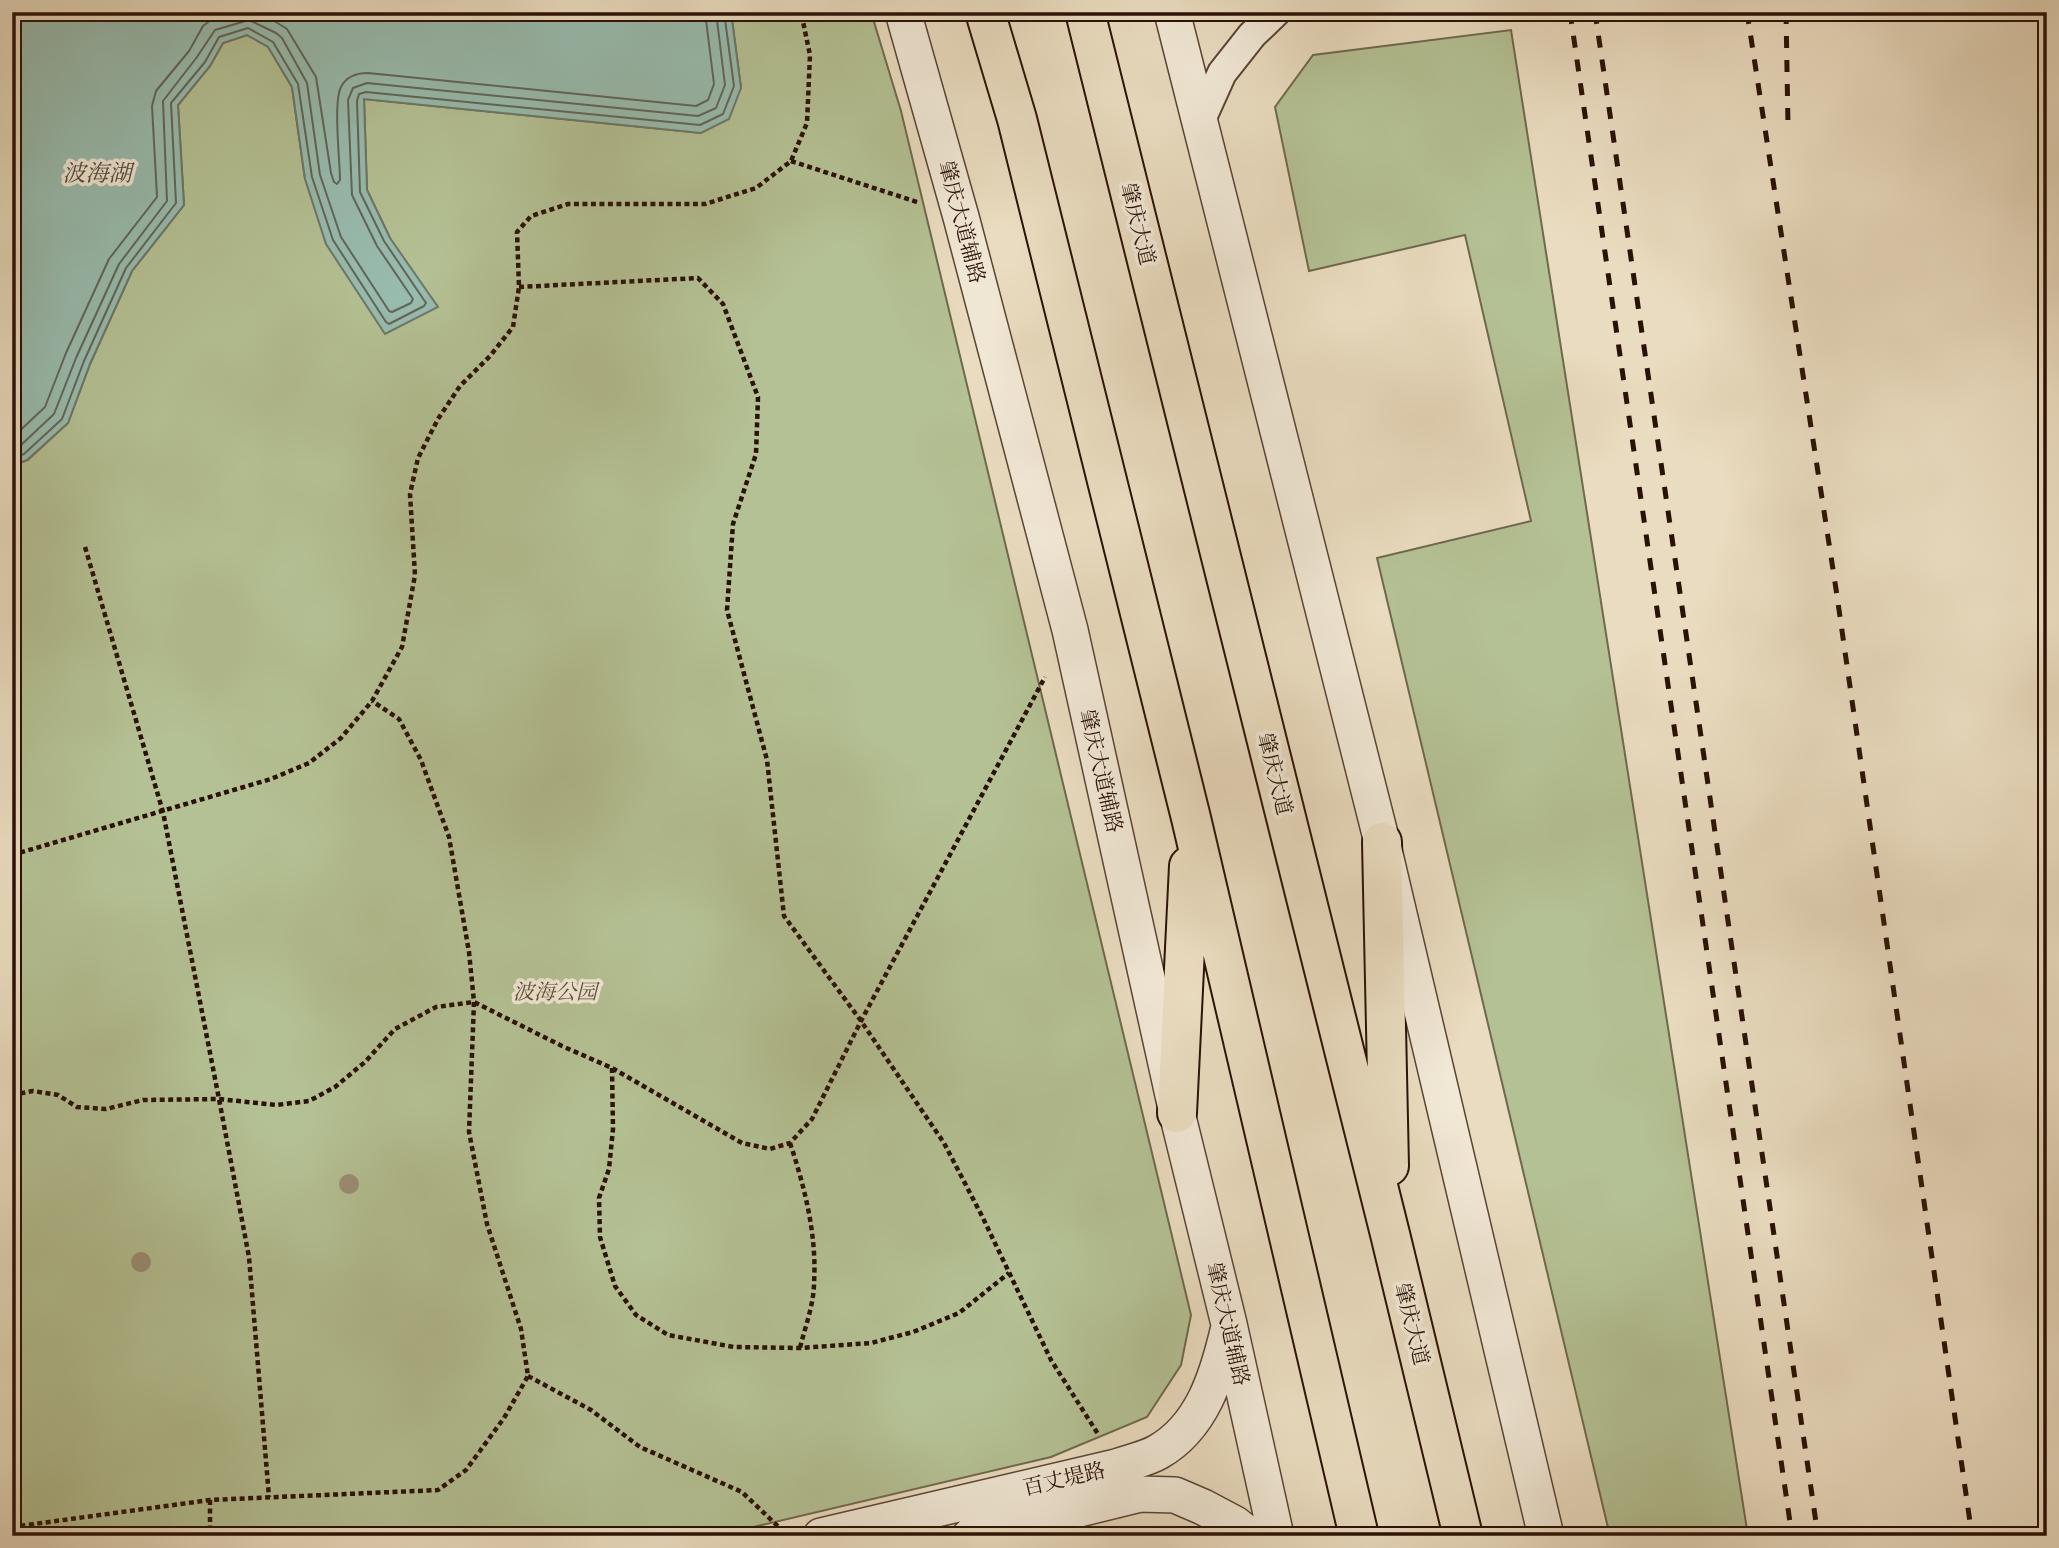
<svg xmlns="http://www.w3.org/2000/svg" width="2059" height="1548" viewBox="0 0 2059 1548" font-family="'IM FELL Great Primer','Noto Serif SC',serif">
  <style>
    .green { fill: #b4c194; stroke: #6f694d; stroke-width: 2 }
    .water { fill: #98bcaf; stroke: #6c786b; stroke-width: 2 }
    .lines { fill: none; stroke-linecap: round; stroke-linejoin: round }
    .shore { stroke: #61665a; stroke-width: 2 }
    .minor-casing { stroke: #5a4434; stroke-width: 32 }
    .tertiary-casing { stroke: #5a4434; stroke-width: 38 }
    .trunk-casing { stroke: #2a1106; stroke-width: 42 }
    .path { stroke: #2a1106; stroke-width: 4.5; stroke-dasharray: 5 3.5; stroke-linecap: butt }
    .minor { stroke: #f1e8d6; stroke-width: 28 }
    .tertiary { stroke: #f1e8d6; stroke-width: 35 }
    .trunk { stroke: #eadcc0; stroke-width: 38 }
    .rail { stroke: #2a1106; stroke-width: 5; stroke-dasharray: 12 12; stroke-linecap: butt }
    .tree { fill: #9b8e75 }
    .labels { text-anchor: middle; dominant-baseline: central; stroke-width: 7; stroke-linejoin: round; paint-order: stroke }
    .street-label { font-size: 21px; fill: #2a1106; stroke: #f1e8d6 }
    .park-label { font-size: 21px; font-style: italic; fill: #5a4f38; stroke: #f1e8d6 }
    .water-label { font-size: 23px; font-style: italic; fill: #504d41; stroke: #f1e8d6 }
  </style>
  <rect width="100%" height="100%" fill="#eadcc0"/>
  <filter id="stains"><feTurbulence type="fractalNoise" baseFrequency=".00286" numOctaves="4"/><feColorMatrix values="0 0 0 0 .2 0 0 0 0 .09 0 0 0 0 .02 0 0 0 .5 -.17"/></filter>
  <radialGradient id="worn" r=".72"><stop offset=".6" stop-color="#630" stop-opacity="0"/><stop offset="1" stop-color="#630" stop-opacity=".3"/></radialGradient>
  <path class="green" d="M731 12H871L901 111 1191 1315 1181 1365 1147 1417 1051 1457 715 1536H12V466L28 460 68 423 90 364 132 271 184 205 178 105 210 66 223 43 247 35 268 46 292 87 305 179 390 238 367 190 364 99 701 133 741 88Z
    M1511 30 1748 1536H1610L1377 558 1531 521 1465 235 1309 271 1275 107 1313 55Z"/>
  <path class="water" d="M12 12H731L741 88 729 119 701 133 364 99 367 190 390 238 438 307 385 334 326 244 305 179 292 87 268 47 247 35 223 43 210 66 178 105 184 205 132 271 90 364 68 423 27 460 12 466Z"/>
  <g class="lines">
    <path class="shore" d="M260 12 287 29 316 77 331 173 334 182 337 184 340 180C340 161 333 102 341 87 346 77 357 73 368 73L696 106 708 100 714 84 705 12
      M12 438 45 407 66 353 109 259 157 197 152 106 156 91 189 51 203 26 212 19 232 12
      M12 449 20 446 54 414 76 358 119 264 167 201 163 101 197 57 215 30 249 20 276 33 282 38 307 83 320 175 341 237 389 311 392 312 411 303 413 299 377 246 352 195 348 100 353 88 367 83 698 116 716 108 725 85 716 12
      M12 458 24 454 62 419 84 361 126 268 176 203 171 103 205 62 219 37 248 28 273 42 298 84 312 177 333 240 386 322 389 324 424 306 426 303 384 241 360 192 357 101 359 94 366 92 700 125 723 114 734 86 724 12"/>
    <defs>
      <path id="minor" d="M1200 122 1222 73 1252 35 1276 12"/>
      <path id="tertiary" d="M903 12 961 217 1070 630 1177 1113 1229 1324 1276 1536
        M1172 12 1382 842 1546 1536
        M821 1536 1116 1467C1130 1462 1146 1459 1158 1452 1202 1427 1217 1377 1228 1331
        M970 1536 1140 1494 1175 1495 1203 1507 1235 1524 1250 1536"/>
      <path id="trunk" d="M985 12 1017 119 1191 818 1359 1536
        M1085 12 1390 1234 1463 1536
        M1382 842 1389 1166
        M1177 1113 1189 866"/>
    </defs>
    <use href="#minor" class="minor-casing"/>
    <use href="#tertiary" class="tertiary-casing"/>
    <use href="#trunk" class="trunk-casing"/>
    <path class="path" d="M791 161 920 203
      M519 287 698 278 723 304 758 397 756 454 733 524 727 610 767 760 784 916 861 1021 944 1143 982 1216 1051 1360 1098 1434
      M85 547 163 812 219 1099 249 1257 269 1497
      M12 855 271 779 309 763 341 738 372 701 402 647 415 575 410 494 418 458 438 419 460 386 490 356 513 327 519 287 517 232 531 216 568 204H705L756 188 791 161 807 123 810 55 801 12
      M612 1068 613 1129 609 1169 599 1198 600 1237 615 1286 636 1315 668 1335 734 1347 800 1348 871 1343 913 1332 959 1313 1009 1273
      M12 1095 33 1091 58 1095 77 1107 106 1109 143 1100 219 1099 276 1105 309 1101 335 1087 365 1062 395 1029 436 1007 474 1002 562 1046 612 1068 742 1143 770 1149 790 1143 812 1119 861 1021 1045 677
      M790 1143C805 1188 817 1236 814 1283 814 1304 805 1327 800 1348
      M528 1376 591 1410 640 1447 742 1492 787 1535
      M210 1500V1536
      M12 1527 210 1500 438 1490 466 1470 504 1418 528 1376 521 1329 487 1224 469 1132 474 1002 469 952 449 837 421 760 399 719 372 701
      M32 1536V1524"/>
    <use href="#minor" class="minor"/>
    <use href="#tertiary" class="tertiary"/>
    <use href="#trunk" class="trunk"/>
    <path class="rail" d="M1570 12 1792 1536
      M1595 12 1818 1536
      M1747 12 1836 589 1972 1536
      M1786 12 1788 126"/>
  </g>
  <g class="tree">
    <circle cx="349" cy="1184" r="10"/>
    <circle cx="141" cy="1262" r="10"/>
  </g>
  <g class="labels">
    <g class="street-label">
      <text transform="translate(962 222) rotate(75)">肇庆大道辅路</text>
      <text transform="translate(1138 224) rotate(76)">肇庆大道</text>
      <text transform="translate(1101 771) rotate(77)">肇庆大道辅路</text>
      <text transform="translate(1275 774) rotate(76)">肇庆大道</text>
      <text transform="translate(1228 1324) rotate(77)">肇庆大道辅路</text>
      <text transform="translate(1412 1324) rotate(76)">肇庆大道</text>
      <text transform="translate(1064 1479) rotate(-13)">百丈堤路</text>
    </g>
    <g class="park-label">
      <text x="555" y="992">波海公园</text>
    </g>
    <g class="water-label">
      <text x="97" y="173">波海湖</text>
    </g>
  </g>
  <rect width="2059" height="1548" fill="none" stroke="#eadcc0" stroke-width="42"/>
  <rect x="14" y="14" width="2031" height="1520" fill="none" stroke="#2a1106" stroke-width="3.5"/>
  <rect x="21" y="21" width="2017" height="1506" fill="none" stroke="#2a1106" stroke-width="2"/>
  <rect width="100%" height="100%" filter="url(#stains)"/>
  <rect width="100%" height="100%" fill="url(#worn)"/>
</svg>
